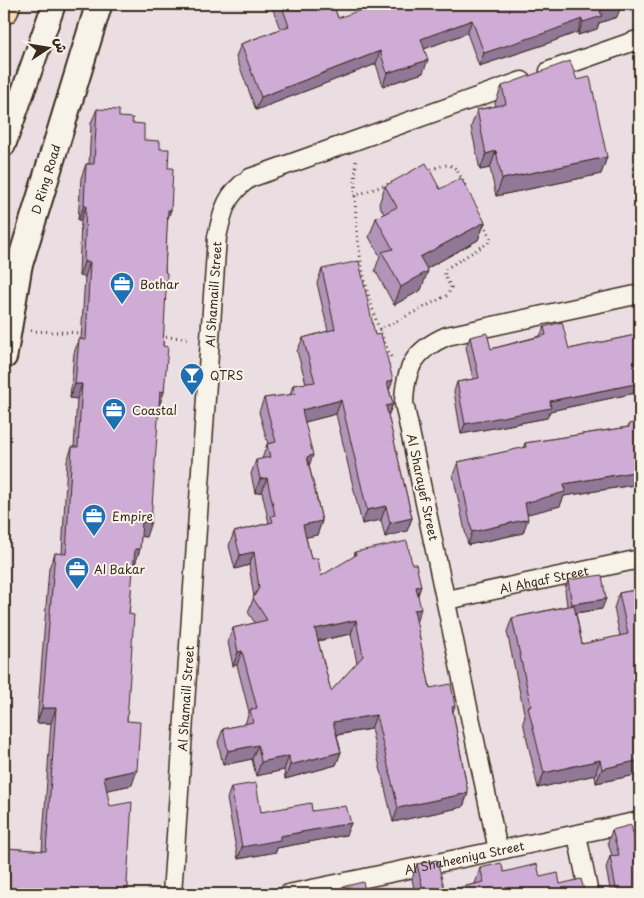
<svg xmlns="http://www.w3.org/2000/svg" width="644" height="898" viewBox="0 0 644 898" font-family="'Playpen Sans','Playpen Sans Arabic',sans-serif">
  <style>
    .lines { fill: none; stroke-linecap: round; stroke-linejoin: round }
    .minor-casing { stroke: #3b2a1e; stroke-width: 21 }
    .tertiary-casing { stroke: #3b2a1e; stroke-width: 26 }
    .secondary-casing { stroke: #3b2a1e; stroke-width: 29 }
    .primary-casing { stroke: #3b2a1e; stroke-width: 31 }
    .path { stroke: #3b2a1e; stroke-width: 3; stroke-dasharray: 1 4; stroke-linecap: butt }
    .minor { stroke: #f7f3e8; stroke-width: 18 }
    .tertiary { stroke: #f7f3e8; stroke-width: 22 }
    .secondary { stroke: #f7f3e8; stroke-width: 25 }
    .primary { stroke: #fcdcac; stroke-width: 28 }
    .wall { fill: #b194b8; stroke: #3b2a1e; fill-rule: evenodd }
    .shaded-wall { fill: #907896; stroke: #3b2a1e }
    .building { fill: #ceacd6; stroke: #3b2a1e; fill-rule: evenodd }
    .labels { text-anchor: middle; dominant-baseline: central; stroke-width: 4; stroke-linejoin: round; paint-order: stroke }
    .street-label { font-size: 12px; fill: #3b2a1e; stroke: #f7f3e8 }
    .poi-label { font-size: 12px; fill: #3b2a1e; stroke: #f7f3e8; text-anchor: start }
  </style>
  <rect width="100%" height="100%" fill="#ebdee3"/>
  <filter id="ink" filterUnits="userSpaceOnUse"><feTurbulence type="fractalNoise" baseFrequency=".02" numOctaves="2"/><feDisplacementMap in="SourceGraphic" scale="10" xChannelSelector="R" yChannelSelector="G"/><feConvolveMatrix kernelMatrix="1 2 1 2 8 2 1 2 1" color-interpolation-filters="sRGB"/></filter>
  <g filter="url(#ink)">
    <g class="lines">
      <defs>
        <g id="minor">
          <path d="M549 71 640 39"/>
          <path id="s1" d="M447 600 640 559"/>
          <path d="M577 835 589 894"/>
          <path d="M498 850 404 403C405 368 414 350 447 336L640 294"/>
          <path id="s2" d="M172 894 217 237C223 210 226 194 250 178L522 81"/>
          <path id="s3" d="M288 894 640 821"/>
        </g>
        <path id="tertiary" d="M4 145 54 4"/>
        <g id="secondary">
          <path id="s4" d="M4 356 19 266 99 4"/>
        </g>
        <path id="primary" d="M4 10 6 4"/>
      </defs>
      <use href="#minor" class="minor-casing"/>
      <use href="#tertiary" class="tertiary-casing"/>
      <use href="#secondary" class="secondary-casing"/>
      <use href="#primary" class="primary-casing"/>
      <path class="path" d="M356 161C352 232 362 295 392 359
        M426 171C455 161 453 162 467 189
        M354 196 394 182
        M379 330 448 295 451 287C447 280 442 275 447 268L488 243 490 238 483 221
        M31 331 85 333
        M161 337 190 338"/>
      <use href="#minor" class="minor"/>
      <use href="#tertiary" class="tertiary"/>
      <use href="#secondary" class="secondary"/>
      <use href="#primary" class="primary"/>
    </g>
    <path class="wall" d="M271 4H333L338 18 617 17 599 23 597 29 578 35V32L543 45 479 66 467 33 424 49 423 73 383 86 376 64 256 110 236 57 241 44 280 29Z
      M502 86 607 157 601 174 496 196 490 168 480 170 471 127 477 110 496 106 495 103Z
      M97 109 132 123 144 140 160 149 168 168 171 210 167 219 165 272 163 346 164 392 159 406 146 537 141 536 140 549 135 564H133L129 614 127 721 132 785 107 790 4 894V854L6 848 42 851 51 723H37L49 568 55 553 62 554 67 461 72 447H74L77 399 70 398 74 353 79 339H81L85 277 79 276 81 220H78L81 178 86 164H89L91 123Z
      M385 186 440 189 485 222 478 240 426 269 421 290 394 305 375 270 380 256 369 237 376 218 384 214 379 204Z
      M322 269 375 335 393 404 388 416 412 518 407 531 385 537 381 520 362 524 336 414 305 422 309 465 322 521 317 535 306 537 311 559 321 576 354 557 355 552 412 564 421 586 418 595 416 621 430 688 455 706 453 712 468 793 463 807 393 822 371 729 337 735 341 752 336 765 285 779 284 770 256 776 252 759 223 765 218 742 223 729 245 724 249 712 237 665 233 666 228 642 233 628 255 623 248 612 254 597 249 565 235 569 229 546 234 532 269 523 262 492 255 493 251 474 256 460 262 459 267 444H268L259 412 264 398 290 395 293 385 306 383 297 351 303 338 328 331 317 283ZM351 634 357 663 331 691 318 641Z
      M544 327 569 349 640 334V392L550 411 547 418 461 434 454 392 457 382 473 379 466 347 470 337 491 349 540 336Z
      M640 422V489L635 490 634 485 564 496 560 506 527 514 523 533 468 545 453 475 458 462 523 448 525 443 628 427 629 424Z
      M568 580 602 609 576 613 582 644 620 636 614 608 619 593 640 589V752L636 775 596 783 595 775 538 788 523 722 525 717 507 632 512 618 567 606 565 590Z
      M231 787 261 812 312 811 351 823 346 835 277 848 276 852 238 859 227 799Z
      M612 830 640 894H611L606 868 610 856H612L608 842Z
      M417 864 445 891 475 884 480 868 540 877 560 884 585 894H415L412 879Z
      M342 887 366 894H340Z"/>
    <path class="shaded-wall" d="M622 4 617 17 599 23 597 29 578 35 583 22 600 11Z
      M582 19 578 32 543 45 479 66 484 53Z
      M472 20 467 33 416 52 421 39Z
      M380 51 376 64 256 110 261 97Z
      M428 60 423 73 383 86 387 73Z
      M496 151 490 168 480 170 486 154Z
      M607 157 601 174 496 196 502 179Z
      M84 205 86 206 81 220H78Z
      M168 210H171L166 224Z
      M485 222 478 240 413 276 420 257Z
      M84 262H90L85 277 79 276Z
      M428 271 421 290 394 305 401 287Z
      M393 380 388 394 387 382Z
      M640 383V392L550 411 547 418 461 434 465 424 550 401Z
      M75 384H82L77 399 70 398Z
      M160 391 164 392 159 406 154 405Z
      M341 400 336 414 297 424 302 410Z
      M393 404 387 418 386 406Z
      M313 455 308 469 307 457Z
      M639 471 634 485 564 496 560 506 520 516 525 503 564 484Z
      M640 476V489L635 490 640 477Z
      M267 478 262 492 255 493 260 479Z
      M386 506 381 520 362 524 367 510Z
      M412 518 407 531 385 537 390 523Z
      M528 519 523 533 468 545 472 532Z
      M322 521 317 535 298 539 303 525Z
      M142 522H151L146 537 137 536Z
      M135 549H140L135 564 130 563Z
      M254 552 249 565 235 569 240 555Z
      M421 586 416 600V587Z
      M606 599 602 609 568 614 572 604Z
      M421 609 416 623 414 610Z
      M356 620 351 634 310 642 315 629Z
      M242 651 237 665 233 666 238 652Z
      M42 708H56L51 723H37Z
      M376 715 371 729 328 736 333 722Z
      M637 739H640V752L631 754Z
      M258 745 252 759 223 765 228 751Z
      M341 752 336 765 285 779 290 765Z
      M289 756 284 770 256 776 261 762Z
      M600 760 595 775 538 788 544 773Z
      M640 760V763L636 775 596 783 602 769Z
      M137 770 132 785 99 792 104 777Z
      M468 793 463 807 393 822 398 808Z
      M351 823 346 835 277 848 276 852 238 859 242 847 280 836Z"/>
    <path class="building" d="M281 4H333L338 18 378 4H621L600 11 602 16 583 22 582 19 548 32 484 53 472 20 421 39 428 60 387 73 380 51 261 97 241 44 289 26Z
      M570 61 577 80 590 77 607 157 502 179 496 151 486 154 477 110 506 104 502 86Z
      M97 109 119 110V117L133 118 132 123 144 124V140L160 141V149H169L168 168H173L171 210H168L165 272 167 273 163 346 168 347 164 392 160 391 151 522H142L140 549H135L129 614 134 615 127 721 140 722 137 770 104 777 110 806 132 802 127 883H128V894H4L6 848 46 851 56 708H42L55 553 66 554 72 447H78L82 384H75L79 339 86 340 90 262H84L86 206 84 205 86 164H94Z
      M426 163 440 189 461 178 485 222 420 257 428 271 401 287 382 252 393 249 376 218 397 207 385 186Z
      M359 261 375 335 381 334 393 380 387 382 393 404 386 406 412 518 390 523 386 506 367 510 341 400 302 410 313 455 307 457 322 521 303 525 311 559 318 558 321 576 356 555 355 552 407 541 412 564H416L421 586 416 587 421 609 414 610 430 688 451 684 455 706 452 707 468 793 398 808 376 715 333 722 341 752 290 765 289 756 261 762 258 745 228 751 223 729 253 722 250 710 257 708 242 651 238 652 233 628 267 620 253 598 259 588 254 552 240 555 234 532 273 522 271 516 275 515 267 478 260 479 256 460 270 457 267 444 276 442 264 398 295 394 293 385 315 382 303 338 335 329 322 269ZM356 620 363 656 331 691 315 629Z
      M562 322 569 349 640 334V383L550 401 551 408 465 424 457 382 479 378 470 337 487 333 491 349 546 335 544 327Z
      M640 422V476L639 471 564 484 565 492 525 503 528 519 472 532 458 462 526 447 525 443 629 427V424Z
      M602 575 606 599 572 604 568 580Z
      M640 589V739H637L640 755V760L602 769 600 760 544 773 528 707 531 706 512 618 574 605 582 644 628 634 619 593Z
      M256 783 261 812 311 803 312 811 346 806 351 823 280 836V840L242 847 231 787Z
      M631 825 638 852 640 851V894H617L610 856 619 855 612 830Z
      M437 860 445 891 484 882 480 868 501 863 504 872 537 864 540 877 558 873 560 884 581 879 585 894H424L417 864Z
      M363 882 366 894H344L342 887Z"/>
  </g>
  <defs>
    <symbol id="office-pin" viewBox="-11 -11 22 30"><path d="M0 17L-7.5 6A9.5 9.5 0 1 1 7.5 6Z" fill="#1f6fb2" stroke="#f7f3e8"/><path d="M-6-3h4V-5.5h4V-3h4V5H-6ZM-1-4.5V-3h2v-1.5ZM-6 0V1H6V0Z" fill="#fff"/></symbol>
    <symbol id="bar-pin" viewBox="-11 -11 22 30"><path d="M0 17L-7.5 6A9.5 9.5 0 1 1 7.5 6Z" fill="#1f6fb2" stroke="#f7f3e8"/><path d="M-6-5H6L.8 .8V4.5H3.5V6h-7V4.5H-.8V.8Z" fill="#fff"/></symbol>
  </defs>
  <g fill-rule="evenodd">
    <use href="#office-pin" x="108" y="270" width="28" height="38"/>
    <use href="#bar-pin" x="178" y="361" width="28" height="38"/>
    <use href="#office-pin" x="100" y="396" width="28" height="38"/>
    <use href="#office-pin" x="80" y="502" width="28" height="38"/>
    <use href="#office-pin" x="63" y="555" width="28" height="38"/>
  </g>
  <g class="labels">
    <g class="street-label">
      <text stroke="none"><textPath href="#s4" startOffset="182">D Ring Road</textPath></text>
      <text stroke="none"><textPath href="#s2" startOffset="601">Al Shamaill Street</textPath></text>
      <text transform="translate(423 487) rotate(78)">Al Sharayef Street</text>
      <text stroke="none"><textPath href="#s1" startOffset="99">Al Ahqaf Street</textPath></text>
      <text stroke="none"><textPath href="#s2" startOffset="196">Al Shamaill Street</textPath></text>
      <text stroke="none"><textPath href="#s3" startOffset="180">Al Shaheeniya Street</textPath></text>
    </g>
    <g class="poi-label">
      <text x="140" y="284">Bothar</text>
      <text x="210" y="375">QTRS</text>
      <text x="132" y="410">Coastal</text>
      <text x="112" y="516">Empire</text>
      <text x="94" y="569">Al Bakar</text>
    </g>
  </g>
  <rect width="644" height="898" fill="none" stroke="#f7f3e8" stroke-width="20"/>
  <rect x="10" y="10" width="624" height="878" fill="none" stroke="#3b2a1e" stroke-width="2" filter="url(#ink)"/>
  <g transform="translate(48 48) rotate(78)" stroke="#f7f3e8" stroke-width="4" paint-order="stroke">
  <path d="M0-4L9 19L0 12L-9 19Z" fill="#3b2a1e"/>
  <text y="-8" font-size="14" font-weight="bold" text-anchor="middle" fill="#3b2a1e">ش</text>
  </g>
</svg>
